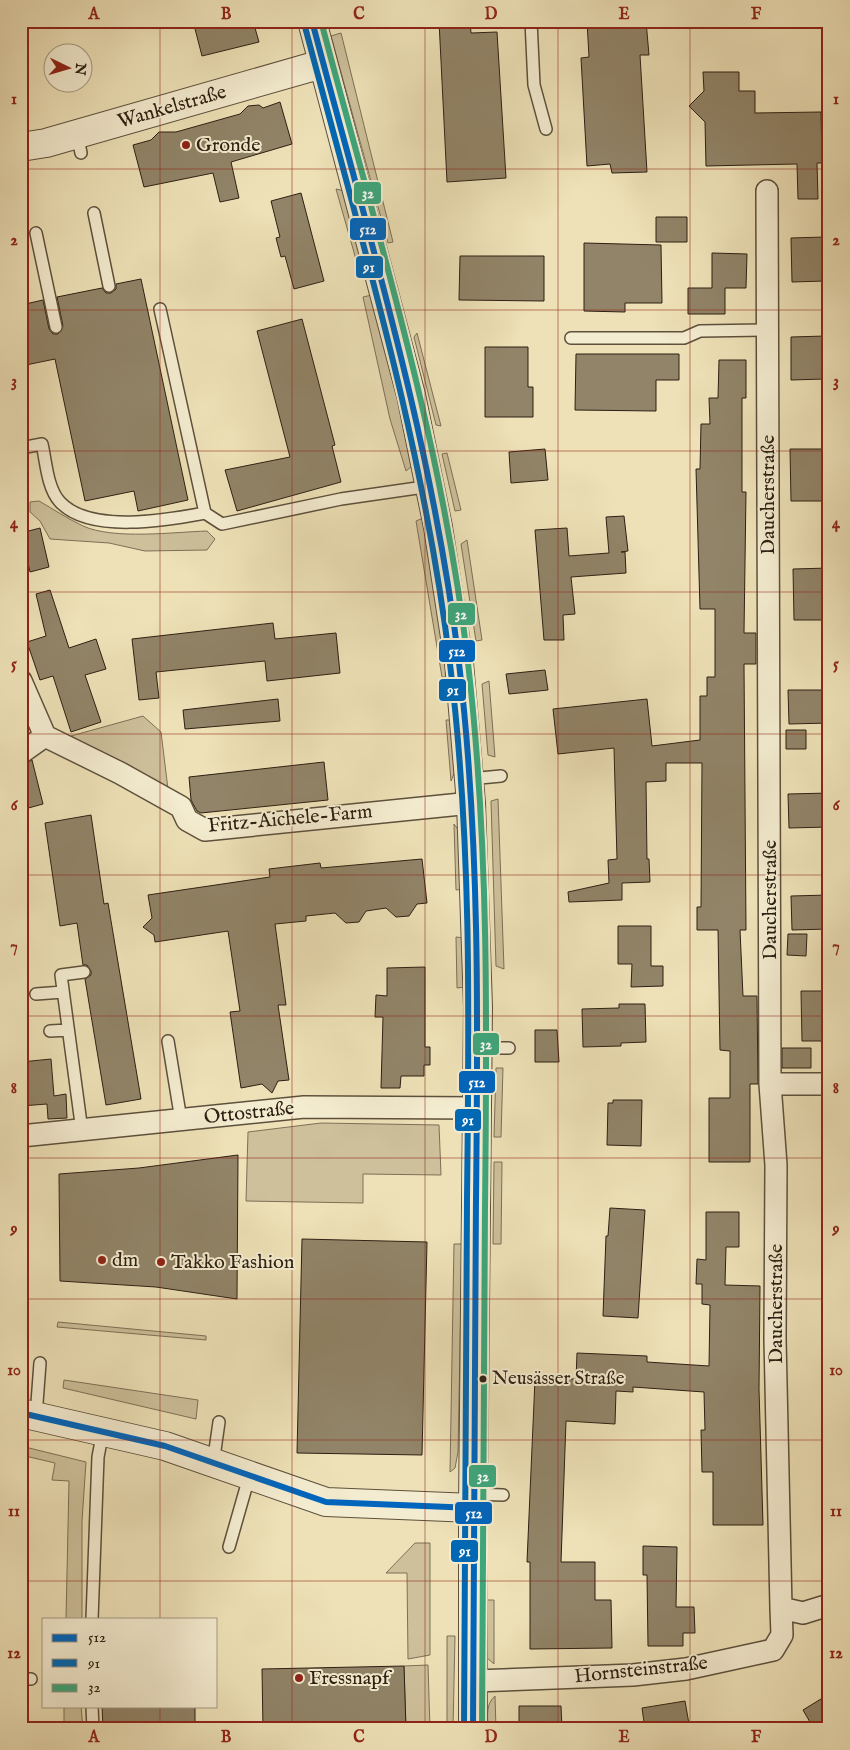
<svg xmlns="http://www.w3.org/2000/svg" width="850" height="1750" viewBox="0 0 850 1750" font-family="'IM FELL English',serif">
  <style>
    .green { fill: #cdc09b; stroke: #7d7057 }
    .building { fill: #918468; stroke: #2d2013 }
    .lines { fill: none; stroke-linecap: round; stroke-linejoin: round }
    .service-casing { stroke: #5d503c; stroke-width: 14 }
    .minor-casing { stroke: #5d503c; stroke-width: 24 }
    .tertiary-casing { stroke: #5d503c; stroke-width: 30 }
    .service { stroke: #f4ecd0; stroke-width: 11 }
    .minor { stroke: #f4ecd0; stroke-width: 21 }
    .tertiary { stroke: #f4ecd0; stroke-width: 28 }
    .bus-1-casing { stroke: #f4ecd0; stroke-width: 10 }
    .bus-2-casing { stroke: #f4ecd0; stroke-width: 10 }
    .bus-3-casing { stroke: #f4ecd0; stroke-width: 10 }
    .bus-1 { stroke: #0065bd; stroke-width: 6 }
    .bus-2 { stroke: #0068b4; stroke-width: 6 }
    .bus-3 { stroke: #3ea67b; stroke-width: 6 }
    .grid { fill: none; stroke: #8f2418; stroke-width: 1; stroke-opacity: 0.55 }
    .poi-dot { fill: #8f2418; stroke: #f4ecd0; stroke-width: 2 }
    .bus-dot { fill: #2d2013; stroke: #f4ecd0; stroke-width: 2 }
    .labels { text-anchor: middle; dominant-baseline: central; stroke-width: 4; stroke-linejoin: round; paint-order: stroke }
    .bus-label { font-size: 19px; fill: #2d2013; stroke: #f4ecd0; text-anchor: start }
    .street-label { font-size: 20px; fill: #2d2013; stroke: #f4ecd0 }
    .poi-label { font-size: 20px; fill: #2d2013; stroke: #f4ecd0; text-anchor: start }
    .line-badge { stroke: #f4ecd0; stroke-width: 2 }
    .badge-label { font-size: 14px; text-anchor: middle; font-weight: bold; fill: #fff }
    .neatline { fill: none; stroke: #8f2418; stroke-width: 2 }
    .grid-label { font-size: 16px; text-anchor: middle; font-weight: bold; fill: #8f2418 }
  </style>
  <rect width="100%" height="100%" fill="#eee1b7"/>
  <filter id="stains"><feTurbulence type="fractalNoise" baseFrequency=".004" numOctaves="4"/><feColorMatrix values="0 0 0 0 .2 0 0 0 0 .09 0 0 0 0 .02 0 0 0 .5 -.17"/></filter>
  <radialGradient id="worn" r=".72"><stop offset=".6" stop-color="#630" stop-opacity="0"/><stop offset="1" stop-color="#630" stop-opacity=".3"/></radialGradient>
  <path class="green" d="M341 33 393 242 388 243 331 36Z
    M336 189 345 191 363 261 357 263Z
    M372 295 412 459V466L406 471 390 419 363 297Z
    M417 333 441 426 436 425 414 337Z
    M447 453 461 510 455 511 442 454Z
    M39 501C53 509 68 519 83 526 114 540 174 532 207 531L215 539 207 550 145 551 109 543 50 539 40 521 30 512V502Z
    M423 518 450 677H442L416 521Z
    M467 540 482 640 476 641 461 544Z
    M489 681 495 757 488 755 482 684Z
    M143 716 161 732 168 789 71 736Z
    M446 720H454L458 764 451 781Z
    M498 799 504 969 496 966 491 801Z
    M454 824 462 835 464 889 456 890Z
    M456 937 464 938 465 987 457 988Z
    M496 1068H503L501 1137H494Z
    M321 1123 439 1125 441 1175 363 1174V1203L246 1201 248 1132Z
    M494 1162H502L501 1244H493Z
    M454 1244H462L458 1452 455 1468 450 1472Z
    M58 1322 206 1336V1340L57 1327Z
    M64 1380 198 1400 196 1419 63 1388Z
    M21 1446 86 1462 82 1521V1619H66L69 1481 52 1480 55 1463 21 1455Z
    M415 1543H430V1655L408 1659 407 1573H386Z
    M486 1600H494V1664L486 1657Z
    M447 1636H455L453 1729H447Z
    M428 1665 430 1729H406L404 1666Z
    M495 1696 496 1729H488C488 1716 485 1705 495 1696Z
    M64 1706H81L83 1729H64Z"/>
  <path class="building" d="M193 21H253L259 42 202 56Z
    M439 21H470L471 33 497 32 506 178 447 182Z
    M587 21H646L649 55H640L647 172 612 173 610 164 587 166 581 58 589 57Z
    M703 72H739V91H755V113L821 112 822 163H817L818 199H798L797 164 706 166 705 122 689 106 704 91Z
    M280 102 292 144 231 162 239 198 220 202 213 173 144 187 133 145 151 140 159 132H176L240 114 248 106 259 105 263 108Z
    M301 193 324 281 294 289 285 256 281 257 276 238 280 237 271 201Z
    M656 217H687V242H656Z
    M824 237 825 281 792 282 791 238Z
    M584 243 661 245 662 303H625V312L584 311Z
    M712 253 747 254 746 288H725V314H688V288H712Z
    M460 256H544V301L459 300Z
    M141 279 188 500 138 511 134 491 85 501 55 359 21 366V305L43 300 49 329 53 334H58L63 326 57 297 102 288 106 293H111L116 289V284Z
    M302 319 335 445 332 446 341 482 237 511 225 470 290 457 257 331Z
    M825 336V379L791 380V337Z
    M485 347H528V387H533V417H485Z
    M576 354H679V380H656V411L575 410Z
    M719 360H746V398H742V492H746L744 633H756V664H744L746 930H740L743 996H757L758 1084H750V1162H709V1098H730V1051L720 1050 718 930H697V907H701L702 763H666V781L646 782 647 859H649L650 882 622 883V900L569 902 568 892 609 883 608 860 617 859 614 748 558 754 553 709 647 699 652 746 700 740V696H707V677H715V609H700L696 469H700L701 424H710L709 398H718Z
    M545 449 548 480 511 483 509 452Z
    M790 449H829V501H791Z
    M624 516 628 551 621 552H625L626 573 571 577 575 614 563 615 564 640H544L535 530 567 528 569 556 609 553 606 517Z
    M40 528 49 567 30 572 27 558 21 560V533Z
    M829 568V620H794L793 569Z
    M50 590 69 648 96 639 106 669 85 675 101 722 71 732 53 676 40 680 27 642 46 636 36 594Z
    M273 623 275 639 336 633 340 673 267 681 265 661 156 672 159 698 139 700 132 639Z
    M545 670 548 690 509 694 506 674Z
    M788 690H829V723L789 724Z
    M278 699 280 721 185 729 183 710Z
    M786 730H806V749H786Z
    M32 760 43 804 21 810V765Z
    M324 762 328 800 201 813 197 811 191 800 189 777Z
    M829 793V827L789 828 788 794Z
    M91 815 104 904 108 903 141 1099 106 1105 85 979 91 975V971L87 965H83L77 923 60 926 45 823Z
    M422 859 427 903 417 904 409 916 396 917 386 908 366 911 359 922 346 923 335 913 306 916V921L275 924 286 1005H278L289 1080 278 1081 272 1093 262 1084 241 1088 230 1012 240 1011 228 931 155 942 154 935 143 927 152 918 148 895 270 877 269 869 320 863 321 868Z
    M829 895V929L792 930 791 896Z
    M618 926H651V966H663V986L631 987 632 964H618Z
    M788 934H807L806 956 787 955Z
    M425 967V1047H430V1065H424V1076H401L400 1088H381L383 1017H375L376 995 387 996V968Z
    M801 991H829V1041H802Z
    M619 1004H645L646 1042 621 1043V1046L583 1047 582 1009 619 1008Z
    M535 1030H557L559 1062H535Z
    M782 1048H811V1068H782Z
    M51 1059 54 1096 66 1094 67 1118 48 1119 47 1104 21 1106V1062Z
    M613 1100H642L641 1146 607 1145 608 1103H613Z
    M238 1155 237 1299 156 1287 60 1281 59 1174 139 1168Z
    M610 1208 645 1210 638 1318 603 1316 606 1236H608Z
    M706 1212H739V1247H726L725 1285 760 1286 759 1389 763 1525H713V1472H702L701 1430H705L704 1392 633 1387V1392L616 1391 615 1424 566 1421 561 1562H595V1600H611L612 1648 530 1649V1562H527L535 1379H576L577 1353 647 1356V1362L709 1366 710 1305 702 1304V1284H696L697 1259 706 1260Z
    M302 1239 427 1242 422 1455 297 1453Z
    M643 1546 677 1547 676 1607H694L695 1633H683V1646H648L647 1575H643Z
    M404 1666 406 1729H263L262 1669Z
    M829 1694V1729H814L803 1710Z
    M685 1701 689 1724 645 1729 642 1708Z
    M102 1706H195V1729H103Z
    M519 1706H561L562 1729H519Z"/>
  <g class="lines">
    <defs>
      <path id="service" d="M531 21 534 85 546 129
        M77 134 81 153
        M94 213 109 286
        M36 233 56 327
        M160 309 205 513
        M571 338H684L700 331 768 330
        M21 448 42 444C46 461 47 488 60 502 90 534 167 520 205 513L222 524 341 499 431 486
        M469 779 501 776
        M36 994 63 992
        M50 1031 68 1030
        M168 1041 181 1120
        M478 1048H509
        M82 1131 61 975 84 972
        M36 1416 40 1363
        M213 1464 219 1422
        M473 1494 503 1495
        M229 1547 249 1477
        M92 1619 98 1457 103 1431
        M21 1679H31
        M92 1706 93 1729"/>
      <path id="minor" d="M767 191 770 1084 776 1165 775 1339 781 1608
        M21 681 45 736
        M21 753 45 736 120 773 181 807 187 820 205 830 471 803
        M770 1084H829
        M21 1136 304 1107 479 1108
        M474 1681 633 1675 686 1669 773 1650 782 1635 781 1608 803 1613 829 1605"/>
      <path id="tertiary" d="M312 21 411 395 438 527 459 663 471 803 478 1007 473 1508V1729
        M21 147 46 143 322 64
        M21 1413 165 1446 326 1502 473 1508"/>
    </defs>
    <use href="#service" class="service-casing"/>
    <use href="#minor" class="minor-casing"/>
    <use href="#tertiary" class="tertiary-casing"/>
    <use href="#service" class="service"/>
    <use href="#minor" class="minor"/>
    <use href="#tertiary" class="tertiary"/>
    <defs>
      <path id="bus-1" d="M312 21C368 233 433 445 459 663 480 841 478 1021 476 1200 474 1376 473 1552 473 1729
        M21 1413 165 1446 326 1502 473 1508"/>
      <path id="bus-2" d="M304 23C360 235 424 446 450 664 472 842 469 1022 467 1200 466 1377 464 1553 464 1729"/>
      <path id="bus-3" d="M321 21C377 233 443 445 468 663 489 844 487 1027 485 1209 483 1382 482 1555 482 1729"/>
    </defs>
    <use href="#bus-1" class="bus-1-casing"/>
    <use href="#bus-2" class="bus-2-casing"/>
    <use href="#bus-3" class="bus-3-casing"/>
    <use href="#bus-1" class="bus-1"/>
    <use href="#bus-2" class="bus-2"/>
    <use href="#bus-3" class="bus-3"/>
  </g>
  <path class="grid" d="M160 21V1619M292 21V1729M425 21V1729M558 21V1729M690 21V1729M21 169H829M21 310H829M21 451H829M21 592H829M21 734H829M21 875H829M21 1016H829M21 1158H829M21 1299H829M21 1440H829M21 1581H829M160 1706V1729"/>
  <g class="poi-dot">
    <circle cx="186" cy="145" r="5"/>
    <circle cx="102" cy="1260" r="5"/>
    <circle cx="161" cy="1262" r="5"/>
    <circle cx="299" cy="1678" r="5"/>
  </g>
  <circle class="bus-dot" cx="483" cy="1379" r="4.5"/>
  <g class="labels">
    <g class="bus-label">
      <text x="492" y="1379">Neusässer Straße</text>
    </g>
    <g class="street-label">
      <text transform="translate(172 107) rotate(-16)">Wankelstraße</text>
      <text transform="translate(768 495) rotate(-90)">Daucherstraße</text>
      <text transform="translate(290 819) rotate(-5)">Fritz-Aichele-Farm</text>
      <text transform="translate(770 900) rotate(-90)">Daucherstraße</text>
      <text transform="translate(249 1113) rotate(-6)">Ottostraße</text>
      <text transform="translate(776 1304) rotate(-90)">Daucherstraße</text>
      <text transform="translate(641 1670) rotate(-6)">Hornsteinstraße</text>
    </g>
    <g class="poi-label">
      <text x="196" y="145">Gronde</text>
      <text x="112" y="1260">dm</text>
      <text x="171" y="1262">Takko Fashion</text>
      <text x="309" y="1678">Fressnapf</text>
    </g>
  </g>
  <g class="line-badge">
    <rect x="353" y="181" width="29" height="24" rx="5" fill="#3ea67b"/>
    <rect x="349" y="217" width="38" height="24" rx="5" fill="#0065bd"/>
    <rect x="355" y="255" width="29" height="24" rx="5" fill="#0068b4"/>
    <rect x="447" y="602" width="29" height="24" rx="5" fill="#3ea67b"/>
    <rect x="438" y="639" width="38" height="24" rx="5" fill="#0065bd"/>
    <rect x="438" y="678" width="29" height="24" rx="5" fill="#0068b4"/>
    <rect x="472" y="1032" width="28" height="24" rx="5" fill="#3ea67b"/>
    <rect x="458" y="1070" width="38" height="24" rx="5" fill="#0065bd"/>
    <rect x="454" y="1108" width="28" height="24" rx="5" fill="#0068b4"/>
    <rect x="468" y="1464" width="29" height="24" rx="5" fill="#3ea67b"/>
    <rect x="454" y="1501" width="39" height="24" rx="5" fill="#0065bd"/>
    <rect x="450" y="1539" width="29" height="24" rx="5" fill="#0068b4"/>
  </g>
  <g class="badge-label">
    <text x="368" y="198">32</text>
    <text x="368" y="234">512</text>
    <text x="369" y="272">91</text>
    <text x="461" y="619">32</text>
    <text x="457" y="656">512</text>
    <text x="453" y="695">91</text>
    <text x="486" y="1049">32</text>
    <text x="477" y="1087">512</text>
    <text x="468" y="1125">91</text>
    <text x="483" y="1481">32</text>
    <text x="474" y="1518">512</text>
    <text x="465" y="1556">91</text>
  </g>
  <rect width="850" height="1750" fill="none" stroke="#eee1b7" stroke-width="55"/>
  <rect x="42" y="1618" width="175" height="90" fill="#f4ecd0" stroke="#a49a84"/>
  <rect x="52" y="1634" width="25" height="8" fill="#0065bd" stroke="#a49a84"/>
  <text x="88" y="1642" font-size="15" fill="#2d2013">512</text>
  <rect x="52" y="1659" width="25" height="8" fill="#0068b4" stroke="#a49a84"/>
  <text x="88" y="1668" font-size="15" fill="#2d2013">91</text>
  <rect x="52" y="1684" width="25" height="8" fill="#3ea67b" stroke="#a49a84"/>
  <text x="88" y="1692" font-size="15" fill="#2d2013">32</text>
  <g transform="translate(68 68) rotate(95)"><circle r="24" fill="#f4ecd0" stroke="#a49a84"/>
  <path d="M0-4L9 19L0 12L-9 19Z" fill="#8f2418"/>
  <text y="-8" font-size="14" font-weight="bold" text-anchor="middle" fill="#2d2013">N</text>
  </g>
  <rect x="28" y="28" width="794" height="1694" class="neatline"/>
  <g class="grid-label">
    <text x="94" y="19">A</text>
    <text x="226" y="19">B</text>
    <text x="359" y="19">C</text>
    <text x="491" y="19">D</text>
    <text x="624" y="19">E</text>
    <text x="756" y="19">F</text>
    <text x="14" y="104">1</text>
    <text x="836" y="104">1</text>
    <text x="14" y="245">2</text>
    <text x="836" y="245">2</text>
    <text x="14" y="386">3</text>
    <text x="836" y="386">3</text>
    <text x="14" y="528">4</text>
    <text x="836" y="528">4</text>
    <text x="14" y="669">5</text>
    <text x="836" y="669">5</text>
    <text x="14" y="810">6</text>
    <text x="836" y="810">6</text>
    <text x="14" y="951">7</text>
    <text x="836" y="951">7</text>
    <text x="14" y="1093">8</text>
    <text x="836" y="1093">8</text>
    <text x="14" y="1234">9</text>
    <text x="836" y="1234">9</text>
    <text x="14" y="1375">10</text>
    <text x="836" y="1375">10</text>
    <text x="14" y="1516">11</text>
    <text x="836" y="1516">11</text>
    <text x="14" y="1658">12</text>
    <text x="836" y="1658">12</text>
    <text x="94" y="1742">A</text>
    <text x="226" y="1742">B</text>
    <text x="359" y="1742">C</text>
    <text x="491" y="1742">D</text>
    <text x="624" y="1742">E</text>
    <text x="756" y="1742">F</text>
  </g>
  <rect width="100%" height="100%" filter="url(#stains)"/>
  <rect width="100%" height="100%" fill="url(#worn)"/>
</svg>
